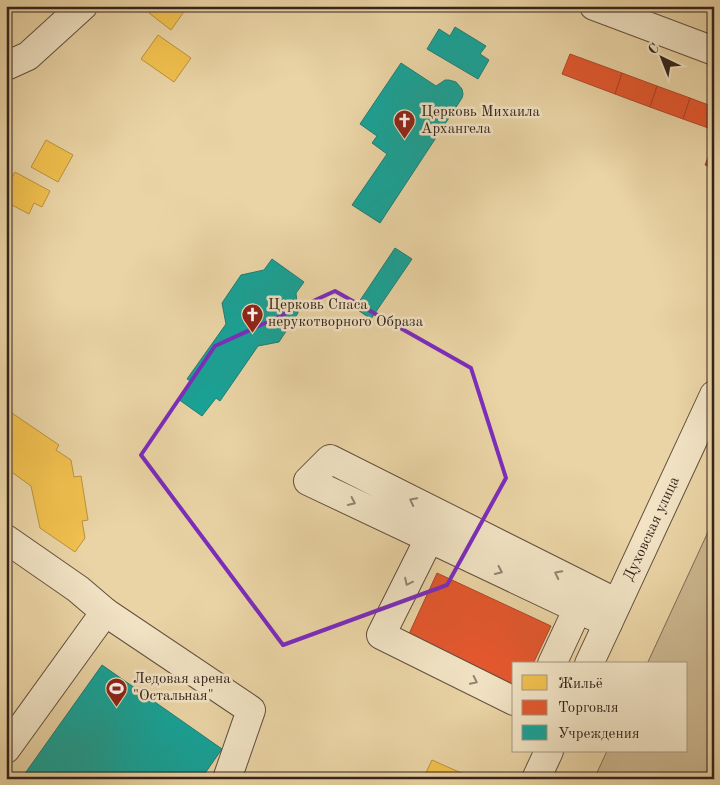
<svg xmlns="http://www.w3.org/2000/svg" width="720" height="785" viewBox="0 0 720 785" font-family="'Old Standard TT',serif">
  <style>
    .green { fill: #cbb68e; stroke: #806c55 }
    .homes { fill: #f2c14e; stroke: #b9923f }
    .shops { fill: #e4572e; stroke: #af4729 }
    .public { fill: #17a398; stroke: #207d73 }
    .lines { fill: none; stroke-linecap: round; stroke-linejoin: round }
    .minor-casing { stroke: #624f3e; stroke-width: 30 }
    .minor { stroke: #f1e3c4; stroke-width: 28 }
    .oneway { stroke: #928370 }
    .marked { fill: none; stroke: #7b2cbf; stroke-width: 4; stroke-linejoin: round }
    .labels { text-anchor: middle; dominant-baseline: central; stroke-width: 5; stroke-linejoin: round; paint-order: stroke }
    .poi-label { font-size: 15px; fill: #34231c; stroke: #f1e3c4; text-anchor: start }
    .street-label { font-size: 15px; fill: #34231c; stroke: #f1e3c4 }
  </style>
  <rect width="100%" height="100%" fill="#ead4a5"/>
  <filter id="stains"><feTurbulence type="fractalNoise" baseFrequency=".004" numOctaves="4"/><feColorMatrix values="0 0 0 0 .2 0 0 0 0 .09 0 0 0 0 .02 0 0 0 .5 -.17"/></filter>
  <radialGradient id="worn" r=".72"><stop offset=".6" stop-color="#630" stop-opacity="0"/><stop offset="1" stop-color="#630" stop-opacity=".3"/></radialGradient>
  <path class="green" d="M714 519V779H594L607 751H686V664H647Z"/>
  <path class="homes" d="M154 6H188L171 30 149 13Z
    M158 35 191 58 174 82 141 59Z
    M46 140 73 155 58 182 31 167Z
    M15 172 50 191 42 207 34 203 29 214 8 203 11 197 6 194V188Z
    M6 409 59 445 56 450 71 460 74 477 81 476 88 520 82 521 85 538 75 552 40 528 31 486 6 468Z
    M432 760 468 776 466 779H423Z"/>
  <path class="shops" d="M570 54 622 73 615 94 562 74Z
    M622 73 657 86 650 107 615 94Z
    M657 86 690 98 683 119 650 107Z
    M690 98 714 107V130L683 119Z
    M713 145H714V168L705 165Z
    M437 573 551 626 533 664H514V685L408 636Z"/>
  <path class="public" d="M455 27 486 46 480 54 489 60 478 79 427 49 439 29 450 36Z
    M401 63 436 86 445 80H449L456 82 462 89 463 94 462 98 380 223 352 205 387 154 372 143 377 136 360 124Z
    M395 248 412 259 371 319 355 308Z
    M272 259 304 282 296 293 298 313 279 342 258 346 220 401 216 398 202 416 178 399 191 381 187 379 226 324 222 303 241 275 264 270Z
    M102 665 222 749 201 779H21Z"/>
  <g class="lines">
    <defs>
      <g id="minor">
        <path d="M594 6 714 51"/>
        <path d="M6 66 28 56 83 6"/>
        <path d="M6 539 78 589 105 612 6 749"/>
        <path d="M429 539 381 635 514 701"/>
        <path d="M105 612 251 710 227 779"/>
        <path d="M608 623 308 481 330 459 617 603"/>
        <path d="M552 664 585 593"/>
        <path id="s1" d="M589 664 714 395"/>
        <path d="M536 779 549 751"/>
      </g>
    </defs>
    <use href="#minor" class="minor-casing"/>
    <use href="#minor" class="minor"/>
  </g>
  <defs><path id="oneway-chevron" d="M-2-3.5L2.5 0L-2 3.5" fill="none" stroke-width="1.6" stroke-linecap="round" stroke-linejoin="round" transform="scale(1.25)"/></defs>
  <g class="oneway">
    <use href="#oneway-chevron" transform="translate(413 501) rotate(-153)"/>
    <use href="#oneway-chevron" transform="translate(352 502) rotate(25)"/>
    <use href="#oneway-chevron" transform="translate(499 571) rotate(25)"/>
    <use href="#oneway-chevron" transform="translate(558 574) rotate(-153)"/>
    <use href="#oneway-chevron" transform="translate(408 582) rotate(116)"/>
    <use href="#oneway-chevron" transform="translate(474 681) rotate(26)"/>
  </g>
  <path class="marked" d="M335 291 471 368 506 478 447 585 283 645 141 455 215 346Z"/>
  <defs>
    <symbol id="church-pin" viewBox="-11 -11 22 30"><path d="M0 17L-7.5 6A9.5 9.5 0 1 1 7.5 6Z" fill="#8f2418" stroke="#f1e3c4"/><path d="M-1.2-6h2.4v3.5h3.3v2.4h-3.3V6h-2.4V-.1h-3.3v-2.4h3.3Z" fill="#fff"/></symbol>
    <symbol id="stadium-pin" viewBox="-11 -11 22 30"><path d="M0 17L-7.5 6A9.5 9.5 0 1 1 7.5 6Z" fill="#8f2418" stroke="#f1e3c4"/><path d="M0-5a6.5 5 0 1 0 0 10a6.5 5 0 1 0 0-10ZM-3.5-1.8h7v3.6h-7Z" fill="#fff"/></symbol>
  </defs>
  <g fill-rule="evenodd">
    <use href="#church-pin" x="392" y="108" width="25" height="34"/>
    <use href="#church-pin" x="240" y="302" width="25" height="34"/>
    <use href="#stadium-pin" x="104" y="676" width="25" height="34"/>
  </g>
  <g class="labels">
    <g class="poi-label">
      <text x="421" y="112">Церковь Михаила<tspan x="421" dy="17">Архангела</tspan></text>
      <text x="268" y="305">Церковь Спаса<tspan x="268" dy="17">нерукотворного Образа</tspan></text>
      <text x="133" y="679">Ледовая арена<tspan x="133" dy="17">"Остальная"</tspan></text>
    </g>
    <g class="street-label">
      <text stroke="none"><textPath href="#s1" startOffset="149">Духовская улица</textPath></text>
    </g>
  </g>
  <rect width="720" height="785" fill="none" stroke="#ead4a5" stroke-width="25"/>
  <rect x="8" y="8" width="705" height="770" fill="none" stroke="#34231c" stroke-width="2.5"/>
  <rect x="12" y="12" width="695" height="760" fill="none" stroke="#34231c"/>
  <rect x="512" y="662" width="175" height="90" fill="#f1e3c4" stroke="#a59681"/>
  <rect x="522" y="675" width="25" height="15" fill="#f2c14e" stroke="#a59681"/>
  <text x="558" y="688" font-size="15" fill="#34231c">Жильё</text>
  <rect x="522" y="700" width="25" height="15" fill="#e4572e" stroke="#a59681"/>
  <text x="558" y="712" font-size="15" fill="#34231c">Торговля</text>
  <rect x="522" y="725" width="25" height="15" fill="#17a398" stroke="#a59681"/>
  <text x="558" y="738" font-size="15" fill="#34231c">Учреждения</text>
  <g transform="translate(662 58) rotate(317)" stroke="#f1e3c4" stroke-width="4" paint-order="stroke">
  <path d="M0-4L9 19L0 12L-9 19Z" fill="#34231c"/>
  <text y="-8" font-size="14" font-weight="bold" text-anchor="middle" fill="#34231c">С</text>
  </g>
  <rect width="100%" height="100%" filter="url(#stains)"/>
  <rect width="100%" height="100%" fill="url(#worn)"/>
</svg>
